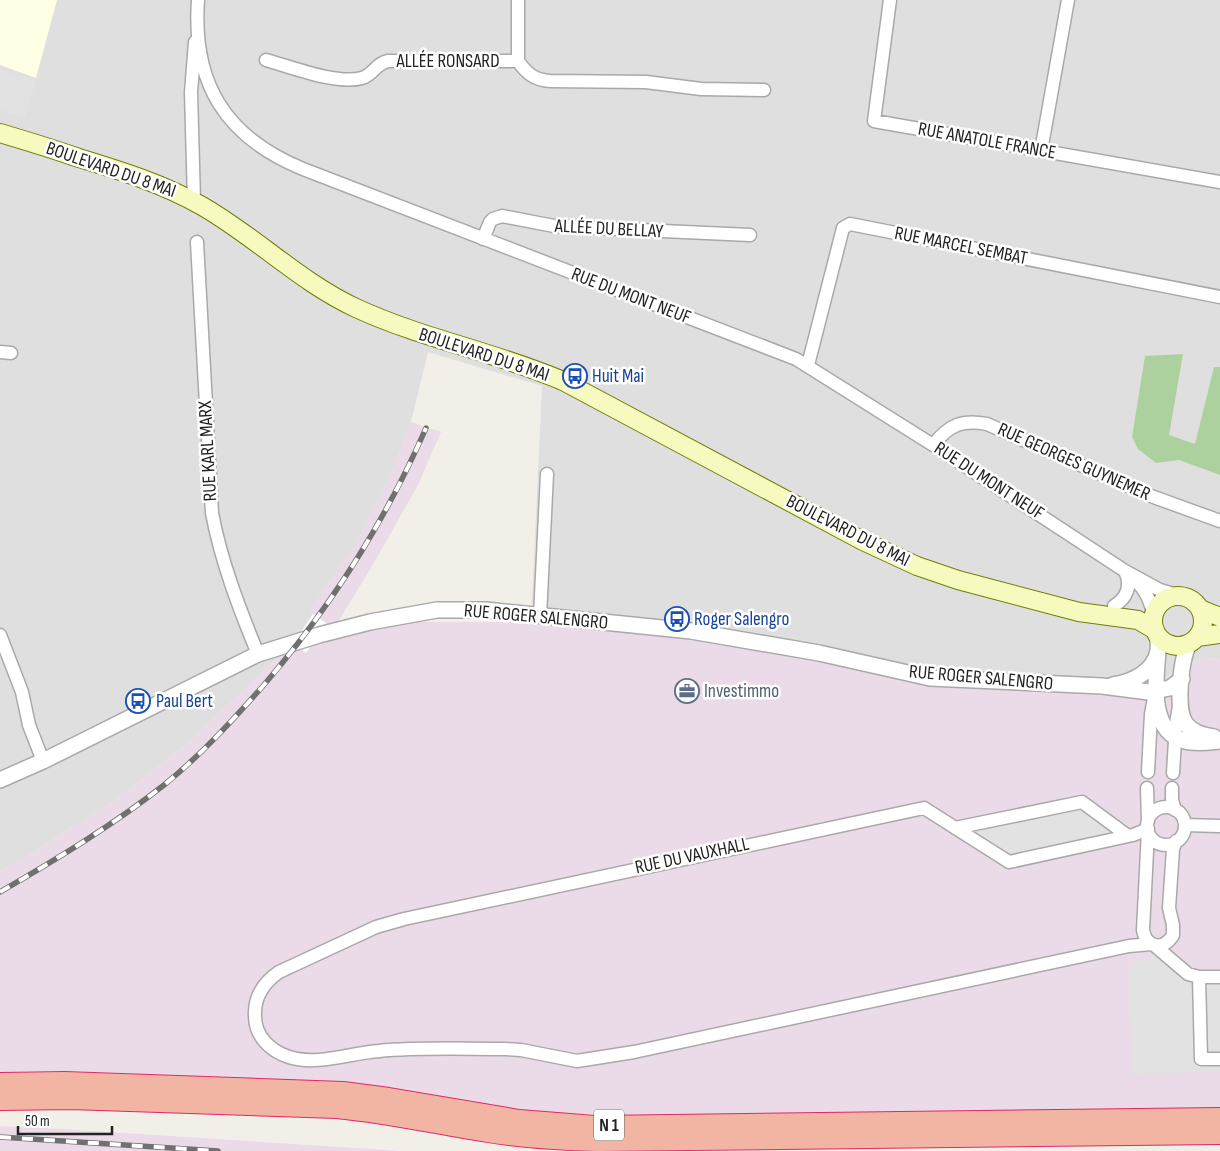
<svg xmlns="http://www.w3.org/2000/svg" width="1220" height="1151" viewBox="0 0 1220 1151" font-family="'Sofia Sans Condensed',sans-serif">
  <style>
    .residential { fill: #e0dfdf }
    .industrial { fill: #ebdbe8 }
    .education { fill: #ffffe5 }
    .forest { fill: #add19e }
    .parking { fill: #e2e2e2 }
    .pier { fill: #fff }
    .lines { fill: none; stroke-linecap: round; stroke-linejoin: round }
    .minor-casing { stroke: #a9a9a9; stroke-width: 15 }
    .tertiary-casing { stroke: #a9a9a9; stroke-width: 18 }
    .secondary-casing { stroke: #707d05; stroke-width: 20 }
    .trunk-casing { stroke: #dc2a67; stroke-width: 22 }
    .minor { stroke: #fff; stroke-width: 12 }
    .tertiary { stroke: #fff; stroke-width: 15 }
    .secondary { stroke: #f7fabf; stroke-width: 18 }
    .trunk { stroke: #f2b4a3; stroke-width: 20 }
    .rail-casing { stroke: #707070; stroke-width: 5.5 }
    .rail { stroke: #fff; stroke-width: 4; stroke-dasharray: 11; stroke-linecap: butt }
    .labels { text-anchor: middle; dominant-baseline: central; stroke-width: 5; stroke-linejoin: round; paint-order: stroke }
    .shield { fill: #fff; stroke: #646464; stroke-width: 1 }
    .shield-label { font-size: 18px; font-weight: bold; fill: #222 }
    .street-label { font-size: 19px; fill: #222; stroke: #fff }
    .transit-label { font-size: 19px; fill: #164399; stroke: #fff; text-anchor: start }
    .service-label { font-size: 19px; fill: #4e5e75; stroke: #fff; text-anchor: start }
  </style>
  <rect width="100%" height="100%" fill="#f2efe9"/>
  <path class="residential" d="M0 0H1220V659L1202 657 1128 697 956 687 913 681 658 635 531 622 542 386 428 352 411 422 393 470 355 546 310 610 313 614 293 644 189 742 118 798 32 853 0 871Z"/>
  <path class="industrial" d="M411 422 441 432 418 485 371 568 338 622H531L658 635 748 648 913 681 956 687 1128 697 1202 657 1220 659V1109L649 1115 552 1113 475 1104 346 1082 69 1071H26L0 1073V871L32 853 118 798 189 742 293 644 313 614 309 611 355 546 393 470Z
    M0 1126 61 1129 402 1151H0Z"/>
  <path class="education" d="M0 0H57L36 78 0 65Z"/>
  <path class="forest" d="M1183 354 1169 435 1195 444 1214 367H1220V475L1179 460 1156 463 1138 449 1132 437 1145 356Z"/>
  <path class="parking" d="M0 69 36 81 25 117 0 110Z
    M1083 808 1119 834 1015 856 975 830Z
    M1161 956 1181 974 1220 973V1071L1131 1075 1129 964Z"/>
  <path class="pier" d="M313 614 326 623 306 653 293 644Z"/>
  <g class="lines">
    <defs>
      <path id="minor" d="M198 0C192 83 225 137 303 169L796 359 933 445 1125 571 1160 590 1180 596
        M518 0V61C527 74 535 80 550 81L646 82 701 89 764 90
        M890 0 874 121 1220 182
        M266 60C291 67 337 85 362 78 373 75 376 63 388 61H518
        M1041 151 1068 0
        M194 202 191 92 195 42
        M483 239 490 222 493 219 502 216 554 226 750 235
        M197 242 212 513C221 561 239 608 258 654
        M0 352 11 353
        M808 365 843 228 850 224 1220 297
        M933 445C949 425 962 419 987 424L1151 496 1220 521
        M1134 579C1146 590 1151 602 1154 618
        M1114 606C1127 598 1132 586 1125 571
        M540 616 547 474
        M0 635 22 692 29 725 43 761
        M1148 772 1151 714 1154 698
        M1173 773 1176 724 1179 706
        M1147 788 1148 821
        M1172 788V800L1175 810
        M1147 826a19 19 0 1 1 38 0a19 19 0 1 1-38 0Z
        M1185 825 1220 826
        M955 828 1082 802 1128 836
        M1148 829 1133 835 1009 862 924 808 404 919 376 927 279 972C263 983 254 997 255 1016 255 1036 270 1051 289 1057 317 1066 350 1053 379 1051 421 1047 463 1049 505 1049L521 1050 577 1061 634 1052 1129 946 1151 944
        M1148 831 1143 930C1146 948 1164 951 1173 935V925L1169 908 1173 849 1176 841
        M1154 945 1188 974 1199 977H1220
        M1199 977 1201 1059H1220"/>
      <path id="tertiary" d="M1189 644C1181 659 1175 710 1186 724 1193 733 1203 735 1214 737
        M1158 651C1156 679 1148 732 1185 741 1196 744 1209 742 1220 741
        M1113 685C1132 682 1154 672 1158 651 1159 646 1158 640 1157 635
        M0 780 43 761 258 654 319 635 370 622 437 610H486L691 631 819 653 930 678 1102 686 1149 692 1170 688 1182 679"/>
      <path id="secondary" d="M0 133C27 141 53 149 79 158 122 171 163 184 202 206 256 237 300 282 356 308 423 339 496 352 563 381L863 541 917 566 958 580 1079 612 1138 620 1155 630
        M1153 621a25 25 0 1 1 50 0a25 25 0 1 1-50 0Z
        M1200 609 1220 617
        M1197 637 1220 634"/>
      <path id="trunk" d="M0 1083 65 1082 343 1092 389 1098 519 1120 595 1126 1220 1118
        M0 1100 70 1099 337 1108C388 1113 437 1124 488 1132 524 1138 561 1140 598 1141L1220 1134"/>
    </defs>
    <use href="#minor" class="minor-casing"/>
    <use href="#tertiary" class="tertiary-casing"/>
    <use href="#secondary" class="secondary-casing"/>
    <use href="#trunk" class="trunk-casing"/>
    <use href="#minor" class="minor"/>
    <use href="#tertiary" class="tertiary"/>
    <use href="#secondary" class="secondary"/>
    <use href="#trunk" class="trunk"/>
    <defs>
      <path id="rail" d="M0 892C57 859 113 825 164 785 201 755 232 721 263 686 330 608 385 522 426 428
        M0 1137 218 1151"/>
    </defs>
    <use href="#rail" class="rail-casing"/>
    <use href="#rail" class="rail"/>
  </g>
  <defs>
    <symbol id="bus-ring" viewBox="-11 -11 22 22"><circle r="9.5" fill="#fff" stroke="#1a4fb4" stroke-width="1.5"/><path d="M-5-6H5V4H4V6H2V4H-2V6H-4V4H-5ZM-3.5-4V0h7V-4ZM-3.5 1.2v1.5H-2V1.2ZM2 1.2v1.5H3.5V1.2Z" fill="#1a4fb4"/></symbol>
    <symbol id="office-ring" viewBox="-11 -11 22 22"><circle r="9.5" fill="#fff" stroke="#5c6f8a" stroke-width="1.5"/><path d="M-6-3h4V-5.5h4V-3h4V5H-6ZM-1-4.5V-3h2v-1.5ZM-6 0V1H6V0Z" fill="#5c6f8a"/></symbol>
  </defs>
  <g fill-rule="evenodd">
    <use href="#bus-ring" x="561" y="362" width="28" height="28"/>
    <use href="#bus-ring" x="663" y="605" width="28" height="28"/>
    <use href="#office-ring" x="673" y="677" width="28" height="28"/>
    <use href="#bus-ring" x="124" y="687" width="28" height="28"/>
  </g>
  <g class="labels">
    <rect class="shield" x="594" y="1109.5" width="30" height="31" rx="4"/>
    <g class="shield-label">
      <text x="609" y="1125">N 1</text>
    </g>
    <g class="street-label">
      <text x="448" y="61">ALLÉE RONSARD</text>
      <text transform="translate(987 141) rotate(10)">RUE ANATOLE FRANCE</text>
      <text transform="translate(111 170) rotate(19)">BOULEVARD DU 8 MAI</text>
      <text transform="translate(609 229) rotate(3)">ALLÉE DU BELLAY</text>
      <text transform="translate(961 246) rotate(11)">RUE MARCEL SEMBAT</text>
      <text transform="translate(631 296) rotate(21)">RUE DU MONT NEUF</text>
      <text transform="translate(484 355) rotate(18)">BOULEVARD DU 8 MAI</text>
      <text transform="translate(208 451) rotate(-93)">RUE KARL MARX</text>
      <text transform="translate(1074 462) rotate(24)">RUE GEORGES GUYNEMER</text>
      <text transform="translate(989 481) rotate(33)">RUE DU MONT NEUF</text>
      <text transform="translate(848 531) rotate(27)">BOULEVARD DU 8 MAI</text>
      <text transform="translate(536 617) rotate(5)">RUE ROGER SALENGRO</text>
      <text transform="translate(981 678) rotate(5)">RUE ROGER SALENGRO</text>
      <text transform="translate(692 856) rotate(-12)">RUE DU VAUXHALL</text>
    </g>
    <g class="transit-label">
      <text x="592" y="376">Huit Mai</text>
      <text x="694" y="619">Roger Salengro</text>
      <text x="156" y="701">Paul Bert</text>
    </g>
    <g class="service-label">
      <text x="704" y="691">Investimmo</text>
    </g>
  </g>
  <path d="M18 1126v8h94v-8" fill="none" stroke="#222222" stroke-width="2.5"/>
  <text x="25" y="1126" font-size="15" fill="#222222" stroke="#ffffff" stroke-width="4" paint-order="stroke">50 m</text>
</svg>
